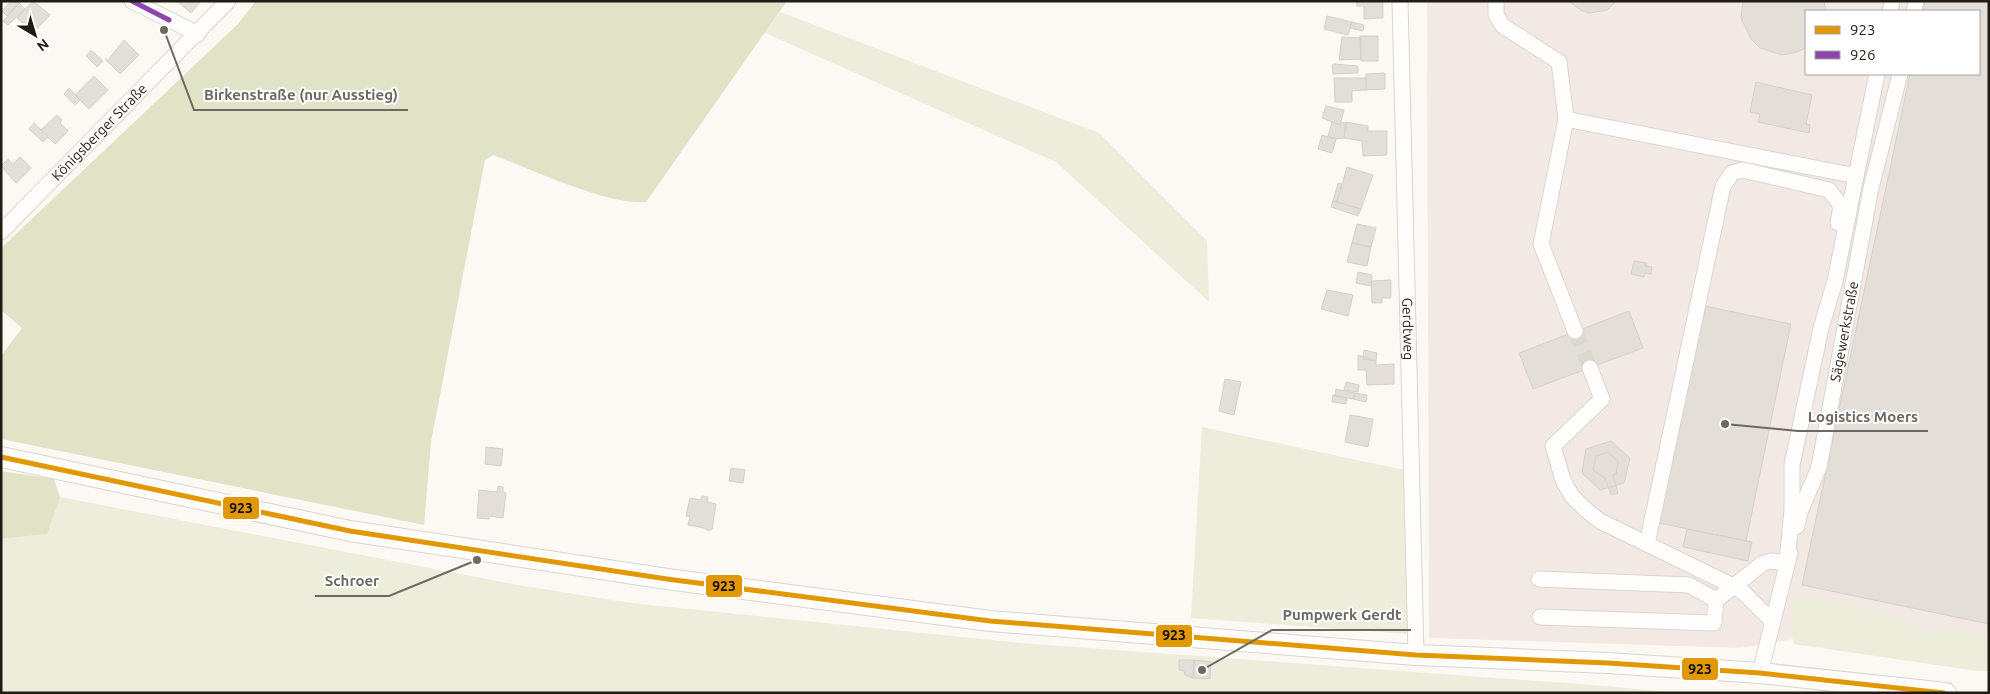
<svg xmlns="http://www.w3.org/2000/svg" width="1990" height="694" viewBox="0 0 1990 694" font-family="Ubuntu,sans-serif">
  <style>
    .industrial { fill: #f3e9e4; fill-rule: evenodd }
    .green { fill: #ecedda }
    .forest { fill: #e0e3c6 }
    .building { fill: #e3ded8; stroke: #d5d0cb }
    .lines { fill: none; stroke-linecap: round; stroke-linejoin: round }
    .minor-tunnel { stroke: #dbd8d2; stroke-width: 15; stroke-dasharray: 15 8; stroke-linecap: butt }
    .minor-casing { stroke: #d9d5cf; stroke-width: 17 }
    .major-casing { stroke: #d9d5cf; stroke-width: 22 }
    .minor { stroke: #fffefd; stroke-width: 15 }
    .major { stroke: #fffefd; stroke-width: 20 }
    .bus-1-casing { stroke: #fff; stroke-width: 9 }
    .bus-2-casing { stroke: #fff; stroke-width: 9 }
    .bus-1 { stroke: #e29802; stroke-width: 5 }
    .bus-2 { stroke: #8e44ad; stroke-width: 5 }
    .labels { text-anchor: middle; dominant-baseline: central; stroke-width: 4; stroke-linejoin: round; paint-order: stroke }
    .street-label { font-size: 14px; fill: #201c14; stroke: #fff }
    .leader { fill: none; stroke: #6d6962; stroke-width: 2 }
    .callout-dot { fill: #6d6962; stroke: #fff; stroke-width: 2 }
    .callout-label { font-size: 15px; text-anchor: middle; font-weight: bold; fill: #6d6962; stroke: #fff; stroke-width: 4; stroke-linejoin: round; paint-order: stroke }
    .line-badge { stroke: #fff; stroke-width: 2 }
    .pale-badge-label { font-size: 14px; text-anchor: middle; font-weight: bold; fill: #111 }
  </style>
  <rect width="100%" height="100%" fill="#fcf9f4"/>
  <path class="industrial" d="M1427 1H1989V668L1801 638 1740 648 1429 638ZM1806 11H1979V74H1806Z"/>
  <path class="green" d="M780 12 1099 133 1207 241 1209 302 1056 162 765 33Z
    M1202 427 1404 470 1409 634 1191 618Z
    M60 497 518 585 631 603 1020 643 1606 686 1677 693H1V539L46 534Z
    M1794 596H1813L1907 618 1918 629 1942 632 1951 628 1989 635V671H1977L1794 644 1791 627Z"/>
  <path class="forest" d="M256 1H787L646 202C608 206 531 169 493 155L485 160 431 442 424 525 1 439V356L22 328 1 310V248L238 24Z
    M1 471 54 479 60 497 47 534 1 539Z"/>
  <path class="building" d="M11 1 19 3 7 16 2 11Z
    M33 1 50 15 30 36 21 29 25 25 17 18Z
    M177 1H201L191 13Z
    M1356 1H1383V18L1364 19V6H1357Z
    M1569 1H1616L1607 10 1590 13 1582 11Z
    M1743 1H1824L1826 11H1806V48L1794 53 1782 55 1760 48 1751 39 1741 18Z
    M1925 1H1989V624L1802 585 1910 74H1979V11H1923Z
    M19 3 25 9 8 25 3 21Z
    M1327 16 1352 22 1348 35 1324 29Z
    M1352 22 1364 25 1363 31 1350 28Z
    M1360 36H1378V61H1361Z
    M1342 37 1361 38V59L1339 60Z
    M124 40 139 55 120 74 105 59 108 60Z
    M91 50 103 61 97 67 86 56Z
    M1334 64 1358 66V73L1333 74 1332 65Z
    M1385 73V89L1366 90V74Z
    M94 76 108 90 89 109 75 95Z
    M1334 78H1366V90L1352 91V102H1335Z
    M1756 82 1812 95 1806 124 1810 125 1809 133 1758 122 1760 114 1750 112Z
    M69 88 80 100 75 105 64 94Z
    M1326 106 1344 110 1340 125 1322 118Z
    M57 115 62 120 60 123 68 131 55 144 41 130Z
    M1332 122 1340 125 1341 122 1346 123 1344 138 1336 139 1328 136Z
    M1346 122 1368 126V131H1387V155L1363 156 1362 141 1344 138Z
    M34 123 48 137 43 142 29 129Z
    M1322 135 1336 139 1332 153 1318 149Z
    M20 157 31 168 16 183 1 166 8 159 13 164Z
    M1347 167 1373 175 1361 209 1337 202Z
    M1338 183 1342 184 1337 202 1333 201Z
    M1333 201 1361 209 1358 216 1331 207Z
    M1357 224 1376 228 1371 247 1352 243Z
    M1352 243 1371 247 1367 266 1347 262Z
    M1634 261 1647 263 1646 266 1652 267 1651 274 1645 273 1644 277 1631 274Z
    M1358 272 1372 275 1371 286 1356 283Z
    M1391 280V298H1382V303H1372L1371 281Z
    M1327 290 1353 295 1348 316 1321 309Z
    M1705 306 1791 324 1746 541 1659 523Z
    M1629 311 1643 348 1533 389 1519 353Z
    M1364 350 1377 353 1376 361 1363 359Z
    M1358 355 1376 361V365L1394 364V384L1367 385 1366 370H1358Z
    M1225 379 1241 382 1234 415 1219 411Z
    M1346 382 1359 385 1358 392 1344 390Z
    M1336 389 1355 393 1353 399 1335 396Z
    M1355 393 1367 395 1366 402 1353 399Z
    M1333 395 1347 398 1346 404 1332 402Z
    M1350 415 1373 419 1368 447 1345 442Z
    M1611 441 1630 458 1624 483 1600 490 1582 473 1586 449Z
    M486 447 503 449 501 466 485 464Z
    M1608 452 1618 461 1616 474 1613 475 1618 493 1611 495 1605 478 1593 470 1596 456Z
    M731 468 745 470 743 483 729 481Z
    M498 486 503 487V492L506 493 503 518 489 516V519L477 518 479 490 497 492Z
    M702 496 708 497 707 502 716 504 712 529 708 531 704 528 688 525 690 517 686 516 690 498 701 500Z
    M1687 529 1752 542 1748 561 1683 547Z
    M1179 660H1194L1193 678 1185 675 1184 671 1179 670Z
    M1194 660 1211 662 1210 679 1193 678Z"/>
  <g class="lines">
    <path class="minor-tunnel" d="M1575 331 1590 368"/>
    <defs>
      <g id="minor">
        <path d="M132 1 198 34"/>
        <path id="s1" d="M1400 1 1416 655"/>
        <path d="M1496 1V15L1503 26 1559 62 1566 119 1541 244 1575 331"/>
        <path d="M1890 11 1892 1"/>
        <path d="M1914 11 1916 1"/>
        <path d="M1856 176 1877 74"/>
        <path id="s2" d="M1 232 228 1"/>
        <path d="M1590 368 1602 399 1553 446 1563 480 1572 496 1585 509 1600 521 1733 586 1743 592 1773 622"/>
        <path id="s3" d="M1797 526 1800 512 1819 467 1871 188 1900 74"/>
        <path d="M1647 544 1723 186 1732 173 1743 170 1829 190 1841 206 1838 223"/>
        <path d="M1539 579 1689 585 1716 600 1762 564 1771 561 1787 563 1792 510V465L1821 328 1835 281 1856 176 1566 119"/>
        <path d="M1540 617 1714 623 1716 600"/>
        <path d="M1760 673 1790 553"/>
      </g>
      <path id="major" d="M1 457 350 531 667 579 990 621 1416 655 1608 663 1760 673 1946 693"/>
    </defs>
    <use href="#minor" class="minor-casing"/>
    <use href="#major" class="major-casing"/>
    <use href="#minor" class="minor"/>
    <use href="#major" class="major"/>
    <defs>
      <path id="bus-1" d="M1 457 350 531 667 579 990 621 1416 655 1608 663 1760 673 1944 693"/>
      <path id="bus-2" d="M132 1 169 20"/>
    </defs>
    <use href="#bus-1" class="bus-1-casing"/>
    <use href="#bus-2" class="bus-2-casing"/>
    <use href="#bus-1" class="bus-1"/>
    <use href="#bus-2" class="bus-2"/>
  </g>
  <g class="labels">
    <g class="street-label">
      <text stroke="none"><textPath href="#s2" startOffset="140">Königsberger Straße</textPath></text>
      <text stroke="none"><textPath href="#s1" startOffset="328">Gerdtweg</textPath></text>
      <text stroke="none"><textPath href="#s3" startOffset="201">Sägewerkstraße</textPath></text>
    </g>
  </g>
  <path class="leader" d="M164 30L194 110H408M1725 424L1798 431H1928M477 560L389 596H315M1202 670L1272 630H1411"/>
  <g class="callout-dot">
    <circle cx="164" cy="30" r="5"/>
    <circle cx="1725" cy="424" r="5"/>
    <circle cx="477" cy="560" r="5"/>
    <circle cx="1202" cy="670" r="5"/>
  </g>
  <g class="callout-label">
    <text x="301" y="100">Birkenstraße (nur Ausstieg)</text>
    <text x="1863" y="422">Logistics Moers</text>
    <text x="352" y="586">Schroer</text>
    <text x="1342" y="620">Pumpwerk Gerdt</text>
  </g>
  <g class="line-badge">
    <rect x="222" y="496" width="38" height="24" rx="5" fill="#e29802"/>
    <rect x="705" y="574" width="38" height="24" rx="5" fill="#e29802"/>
    <rect x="1155" y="624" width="38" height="24" rx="5" fill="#e29802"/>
    <rect x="1681" y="657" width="38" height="24" rx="5" fill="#e29802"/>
  </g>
  <g class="pale-badge-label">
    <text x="241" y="513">923</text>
    <text x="724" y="591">923</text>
    <text x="1174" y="640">923</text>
    <text x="1700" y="674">923</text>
  </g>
  <rect width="1990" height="694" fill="none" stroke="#201c14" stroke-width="5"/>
  <rect x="1805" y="10" width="175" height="65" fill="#ffffff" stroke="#a6a4a1"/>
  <rect x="1815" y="26" width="25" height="8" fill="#e29802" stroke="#a6a4a1"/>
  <text x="1850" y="35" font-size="15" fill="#201c14">923</text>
  <rect x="1815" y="51" width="25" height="8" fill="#8e44ad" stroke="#a6a4a1"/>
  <text x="1850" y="60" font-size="15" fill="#201c14">926</text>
  <g transform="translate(35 35) rotate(142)" stroke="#ffffff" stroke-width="4" paint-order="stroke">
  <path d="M0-4L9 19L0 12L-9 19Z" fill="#201c14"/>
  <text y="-8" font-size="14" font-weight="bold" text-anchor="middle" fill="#201c14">N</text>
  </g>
</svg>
